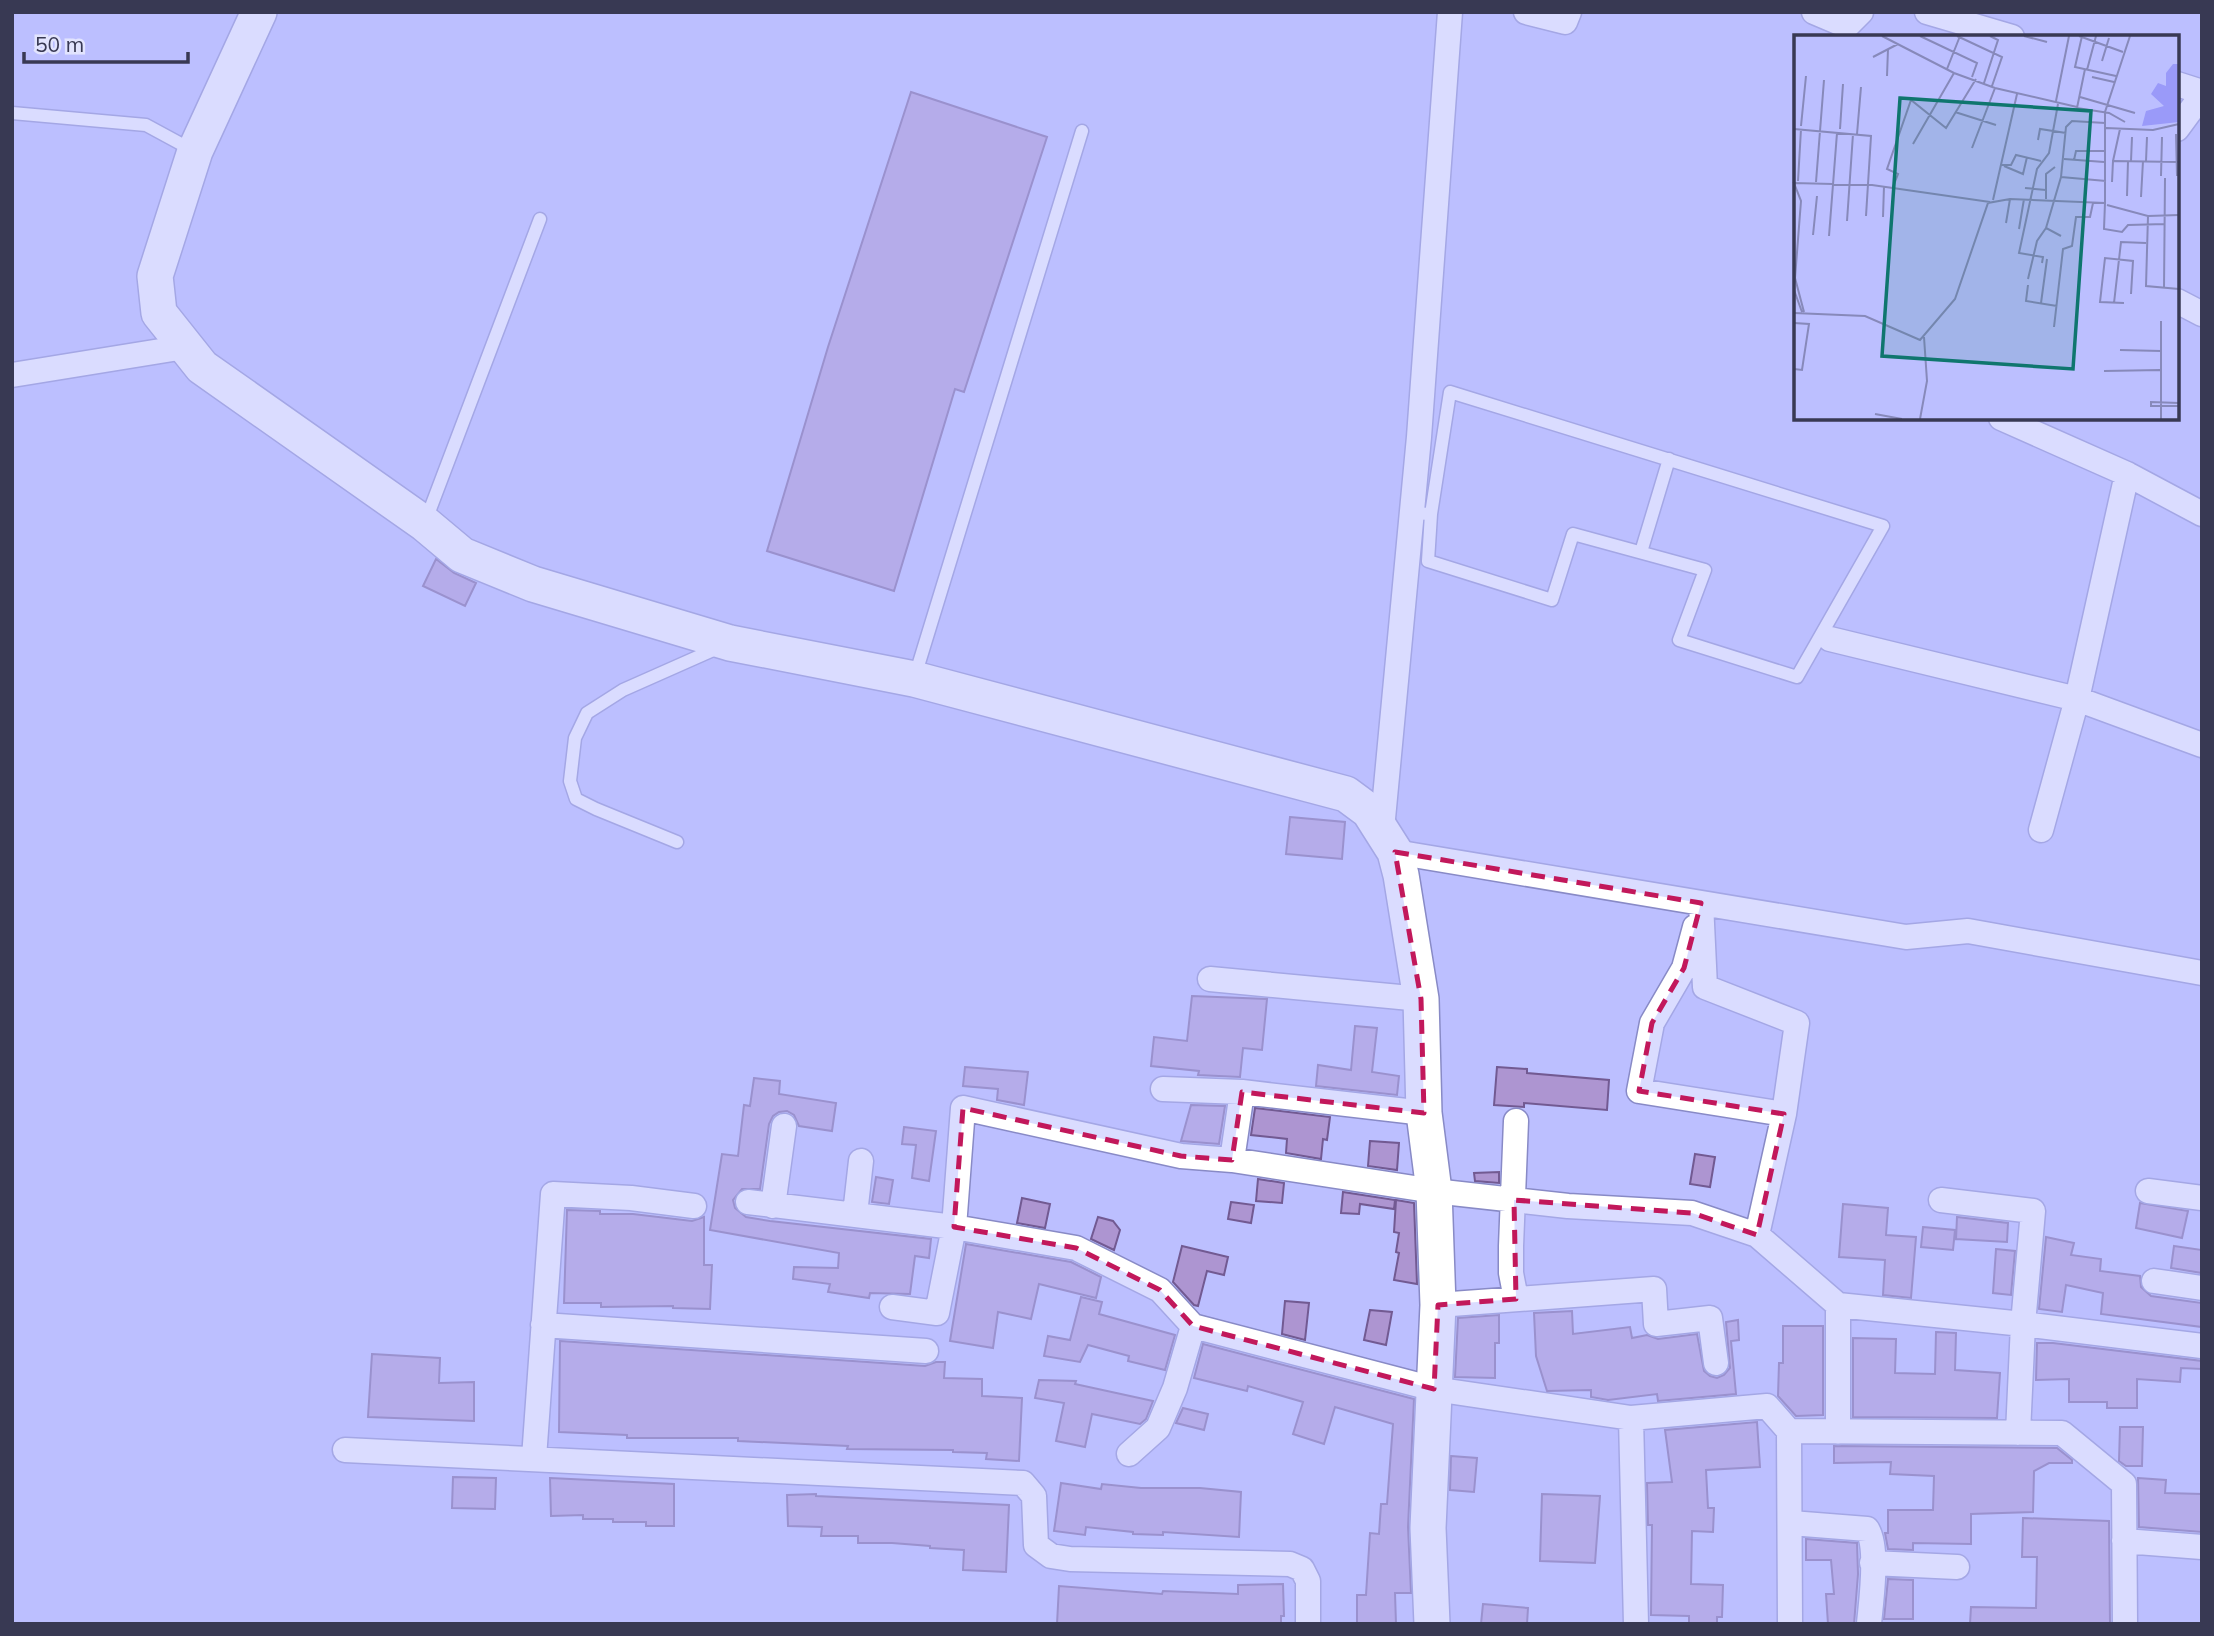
<svg xmlns="http://www.w3.org/2000/svg" width="2214" height="1636" viewBox="0 0 2214 1636" font-family="Mulish,sans-serif">
  <style>
    .building { fill: #ad95d1; stroke: #725a92; stroke-width: 2 }
    .lines { fill: none; stroke-linecap: round; stroke-linejoin: round }
    .service-casing { stroke: #888ac6; stroke-width: 15 }
    .minor-casing { stroke: #888ac6; stroke-width: 27 }
    .secondary-casing { stroke: #888ac6; stroke-width: 38 }
    .service { stroke: #fff; stroke-width: 12 }
    .minor { stroke: #fff; stroke-width: 24 }
    .secondary { stroke: #fff; stroke-width: 35 }
    .marked { fill: none; stroke: #c2185b; stroke-width: 5; stroke-dasharray: 14 9; stroke-linejoin: round }
    .inset-road { fill: none; stroke: #8789ba; stroke-width: 2 }
    .view { fill: #0f766e; fill-opacity: 0.15; stroke: #0f766e; stroke-width: 3.5 }
    .inset-edge { fill: none; stroke: #383953; stroke-width: 3.5 }
  </style>
  <rect width="100%" height="100%" fill="#bcbfff"/>
  <path class="building" d="M911 92 1047 137 964 392 955 389 894 591 767 551 828 347Z
    M436 559 454 573 476 583 465 606 423 586Z
    M1290 817 1345 822 1342 859 1286 854Z
    M1192 996 1267 999 1262 1050 1243 1048 1240 1077 1198 1075 1199 1071 1151 1066 1154 1037 1187 1041Z
    M1355 1026 1377 1028 1372 1072 1399 1076 1397 1095 1316 1086 1318 1065 1351 1070Z
    M965 1067 1028 1072 1024 1105 997 1100 998 1089 963 1086Z
    M1497 1067 1527 1069V1073L1609 1080 1607 1110 1524 1103V1107L1494 1105Z
    M754 1078 780 1081 779 1094 836 1103 832 1131 799 1126 794 1115 787 1111 779 1112 773 1116 769 1124 760 1189H742L733 1200 735 1208 746 1217 770 1221 931 1239 929 1258 915 1256 910 1294 870 1293 869 1298 828 1292 830 1284 793 1279 794 1267 838 1268 839 1253 710 1230 722 1154 738 1156 744 1105 750 1106Z
    M1191 1105 1225 1106 1219 1144 1181 1141Z
    M1255 1108 1330 1117 1327 1140 1323 1139 1321 1159 1286 1153 1287 1139 1251 1135Z
    M904 1127 936 1131 929 1181 912 1178 916 1145 902 1144Z
    M1370 1141 1399 1143 1397 1170 1368 1166Z
    M1695 1154 1715 1157 1710 1187 1690 1184Z
    M1499 1172V1183L1475 1181 1474 1173Z
    M876 1177 893 1180 889 1204 872 1202Z
    M1258 1179 1284 1183 1282 1203 1256 1201Z
    M1343 1192 1395 1200 1394 1209 1360 1204 1359 1214 1341 1213Z
    M1022 1198 1050 1204 1045 1228 1017 1223Z
    M1396 1200 1414 1203 1417 1284 1394 1280 1399 1253 1396 1252 1399 1233 1394 1232Z
    M1231 1202 1254 1205 1251 1223 1228 1219Z
    M2140 1203 2188 1211 2182 1238 2136 1228Z
    M1843 1204 1888 1208 1886 1235 1916 1237 1911 1298 1883 1295 1885 1260 1839 1257Z
    M567 1210 600 1211V1214H633L692 1221 704 1217V1265H712L710 1309 673 1308V1306L601 1307V1303H564Z
    M1098 1217 1113 1221 1120 1230 1114 1250 1091 1239Z
    M1957 1217 2008 1223 2007 1242 1956 1239Z
    M1923 1227 1955 1230 1953 1250 1921 1247Z
    M2046 1237 2074 1243 2071 1255 2101 1259 2100 1271 2140 1276 2141 1287 2151 1296 2202 1303V1327L2101 1314 2103 1293 2066 1285 2062 1312 2039 1309Z
    M966 1244 1071 1262 1101 1277 1096 1298 1039 1284 1031 1319 998 1312 993 1348 950 1341Z
    M1182 1246 1228 1257 1224 1275 1207 1271 1198 1306 1194 1305 1173 1282Z
    M2174 1246 2202 1250V1273L2171 1268Z
    M1996 1249 2015 1251 2011 1295 1993 1293Z
    M1081 1297 1102 1302 1099 1314 1175 1335 1165 1370 1128 1361 1129 1356 1088 1345 1080 1362 1044 1356 1048 1336 1070 1340Z
    M1285 1301 1309 1303 1305 1340 1282 1334Z
    M1370 1310 1392 1312 1386 1345 1364 1340Z
    M1572 1311 1573 1334 1630 1327 1632 1338 1647 1335 1658 1339 1697 1334 1704 1371 1710 1376 1717 1378 1724 1375 1730 1368 1726 1322 1738 1320 1739 1340 1731 1341 1736 1394 1658 1401 1657 1394 1608 1400 1591 1397V1390L1547 1391 1536 1356 1534 1313Z
    M1499 1315V1343H1495V1378L1455 1377 1458 1318Z
    M1783 1326H1823V1415L1796 1416 1778 1396 1779 1363H1783Z
    M1936 1332 1956 1333 1955 1370 2000 1373 1997 1418 1853 1417V1338L1896 1339 1895 1373 1935 1374Z
    M560 1341 925 1366 936 1362H945L944 1378 982 1379V1396L1022 1398 1019 1461 986 1459 987 1453 953 1452V1450L847 1449 848 1446 738 1441V1438H627V1435L559 1432Z
    M2037 1343H2053L2202 1361V1369L2181 1368 2180 1382 2137 1379V1408H2107V1402H2069V1379L2036 1380Z
    M1203 1344 1414 1399 1408 1527 1411 1593H1395L1396 1624H1357V1595H1366L1370 1533 1379 1534 1381 1504H1387L1393 1424 1335 1407 1324 1444 1293 1434 1303 1402 1248 1386 1247 1391 1194 1378Z
    M372 1354 440 1358 439 1383 474 1382V1421L368 1417Z
    M1039 1380 1076 1381 1075 1384 1153 1401 1146 1419 1140 1424 1092 1414 1085 1447 1056 1441 1064 1403 1035 1398Z
    M1183 1408 1208 1414 1204 1430 1176 1423Z
    M1757 1422 1760 1467 1706 1470 1708 1508H1714L1713 1532 1692 1531 1691 1584 1723 1585 1722 1617H1717V1624H1689V1616L1651 1615 1652 1525H1648L1647 1483 1672 1482 1665 1430Z
    M2120 1427H2143L2142 1466H2126L2119 1461Z
    M1834 1446 2057 1448 2072 1460V1463H2049L2034 1471 2033 1512 1971 1514V1544L1913 1543V1550L1888 1549 1885 1533H1888V1510H1933L1934 1476 1890 1474 1891 1462 1834 1463Z
    M1451 1456 1477 1458 1474 1492 1450 1490Z
    M453 1477 496 1478 495 1509 452 1508Z
    M550 1478 674 1484V1526H646V1522H613V1519H583V1515L551 1516Z
    M2138 1478 2166 1480 2165 1493 2202 1494V1532L2139 1527Z
    M1061 1483 1101 1489 1102 1484 1141 1488H1200L1241 1492 1239 1537 1163 1532V1535L1133 1534V1532L1086 1527 1085 1535 1054 1531Z
    M816 1494V1496L1009 1505 1006 1572 963 1570 964 1550 930 1548V1546L892 1543H858V1536H821L822 1527 788 1526 787 1495Z
    M1542 1494 1600 1496 1595 1563 1540 1561Z
    M2023 1518 2109 1521 2110 1624H1970L1971 1607 2036 1608 2037 1557H2022Z
    M1806 1539 1857 1543 1858 1574 1854 1624H1828L1826 1594H1834L1831 1560H1806Z
    M1888 1579 1913 1580V1619H1884Z
    M1283 1584 1284 1616H1281V1624H1057L1059 1586 1162 1594 1163 1591 1238 1594V1585Z
    M1483 1604 1528 1608 1527 1624H1481Z"/>
  <g class="lines">
    <defs>
      <path id="service" d="M12 113 146 125 194 151
        M1411 513 1431 514 1450 392 1883 526 1797 677 1679 640 1705 570 1573 534 1552 600 1428 561 1431 514
        M426 520 540 219
        M1641 552 1669 459
        M915 676 1082 131
        M677 842 596 809 576 799 570 781 575 738 587 713 623 690 720 647"/>
      <path id="minor" d="M1526 12 1565 22 1569 12
        M1814 12 1847 26 1861 12
        M1927 12 2012 37
        M2177 84 2202 92
        M2177 129 2202 95
        M2177 301 2202 314
        M12 375 185 347
        M2001 418 2127 474 2202 514
        M1830 639 2077 699 2202 745
        M1382 829 1419 437 1450 12
        M2041 830 2077 699 2127 474
        M1395 852 1906 937 1968 931 2202 973
        M1701 903 1705 987 1797 1023 1784 1114 1757 1235
        M1695 927 1684 968 1652 1023 1639 1091 1784 1114
        M1210 979 1421 999
        M1163 1089 1242 1092 1424 1113
        M1516 1121 1511 1246V1273L1516 1299
        M1232 1160 1242 1092
        M2148 1191 2202 1198
        M1941 1200 2033 1211 2023 1324 2018 1433
        M748 1202 954 1227 1076 1248 1160 1290 1193 1326
        M773 1206 784 1126
        M855 1214 861 1161
        M2154 1281 2202 1288
        M1438 1305 1654 1289 1656 1324 1710 1318 1716 1363
        M1838 1305V1432
        M892 1307 937 1313 954 1227 963 1108 1181 1156 1232 1160 1434 1191 1568 1206 1692 1213 1757 1235 1838 1305 2023 1324 2202 1346
        M543 1325 926 1351
        M1631 1418 1636 1624
        M1789 1431 1790 1624
        M345 1450 1023 1483 1034 1496 1036 1545 1051 1556 1070 1559 1290 1564 1302 1569 1308 1581V1624
        M1129 1454 1158 1428 1175 1388 1193 1326 1434 1389 1631 1418 1767 1406 1789 1431 2062 1433 2124 1484 2125 1624
        M534 1458 553 1194 631 1198 694 1206
        M1791 1523 1867 1529C1879 1547 1871 1601 1869 1624
        M2124 1541 2202 1547
        M1872 1563 1957 1567"/>
      <path id="secondary" d="M259 12 195 151 155 276 159 313 202 367 425 524 462 555 533 584 730 643 914 679 1346 794 1369 811 1395 852 1401 875 1421 999 1424 1113 1434 1191 1438 1305 1428 1528 1432 1624"/>
    </defs>
    <use href="#service" class="service-casing"/>
    <use href="#minor" class="minor-casing"/>
    <use href="#secondary" class="secondary-casing"/>
    <use href="#service" class="service"/>
    <use href="#minor" class="minor"/>
    <use href="#secondary" class="secondary"/>
  </g>
  <path d="M0 0H2214V1636H0ZM1395 852 1701 903 1684 968 1652 1023 1639 1091 1784 1114 1757 1235 1692 1213 1514 1200 1516 1299 1438 1305 1434 1389 1193 1326 1160 1290 1076 1248 954 1227 963 1108 1181 1156 1232 1160 1242 1092 1424 1113 1421 999Z" fill="#bcbfff" fill-opacity=".55" fill-rule="evenodd"/>
  <path class="marked" d="M1395 852 1701 903 1684 968 1652 1023 1639 1091 1784 1114 1757 1235 1692 1213 1514 1200 1516 1299 1438 1305 1434 1389 1193 1326 1160 1290 1076 1248 954 1227 963 1108 1181 1156 1232 1160 1242 1092 1424 1113 1421 999Z"/>
  <g transform="translate(1794 35)">
    <rect width="385" height="385" fill="#bcbfff"/>
    <path d="M379 29H385V87L348 91 352 76 370 71 357 59 364 48 372 51V38Z" fill="#9a9af9"/>
    <path class="inset-road" d="M88 1 160 38 201 53 283 72M126 1 183 28 178 42M163 1 208 22 198 51M230 1 253 7M285 1 329 17M288 1 281 32 322 41M79 22 104 9M308 26 315 3M153 34 166 1M291 34 283 73 315 78 331 87M293 35 302 1M93 41 94 14M298 42 320 47M190 48 204 5 196 1M286 62 341 78M262 66 275 1M161 77 202 90M7 91 12 41M312 93 359 95 385 89M0 94 77 101 72 181M46 94 49 49M63 99 67 52M382 99 383 141M244 105 246 94 272 98M119 109 160 38M178 113 201 53M270 124 310 127M280 125 282 116H311M319 126 326 94M337 126 338 102M352 126 353 102M207 130H217L222 120 247 126M210 131 229 139 233 122M367 141 368 102M267 142 312 146M4 146 7 94M22 147 30 45M318 147 319 126 385 127M99 152 104 139 93 134 117 65 152 93 182 44M231 153 252 155M0 157V200M333 161 334 126M347 162 349 126M252 164V139L261 132M199 165 223 59M311 168 310 194 328 197 334 190 371 189M313 170 354 181 352 251 385 254M354 181 385 180M89 182 90 151M53 186 59 99M212 188 216 164M225 194 230 164M19 200 23 161M35 201 43 98M267 201 252 193 267 142 272 92 278 86 311 88M248 228 249 222 225 218 243 134 255 118 264 69M234 244 243 206 252 193M234 250 232 266 263 271M370 254 371 143M0 255 8 277M247 268 253 224M320 268 327 207 352 208M330 268 306 267 311 223 339 226 337 259M10 277 1 243 7 166 0 148 78 150 196 167M0 278 71 281 126 305 161 264 194 168 216 164 311 168V77L336 1M0 288 15 289 8 335 0 334M260 292 269 214 278 211 282 182H296L299 168M326 315 367 316M310 336 366 335M385 368 357 367V371H385M81 379 108 384M126 384 133 346 130 302M367 384V286"/>
    <path class="view" d="M106 63 297 76 279 334 88 321Z"/>
    <rect width="385" height="385" class="inset-edge"/>
  </g>
  <rect width="2214" height="1636" fill="none" stroke="#383953" stroke-width="28"/>
  <path d="M24 52v10h164v-10" fill="none" stroke="#383953" stroke-width="3.5"/>
  <text x="35" y="52" font-size="21" fill="#383953" stroke="#e2e4fe" stroke-width="5" paint-order="stroke">50 m</text>
</svg>
